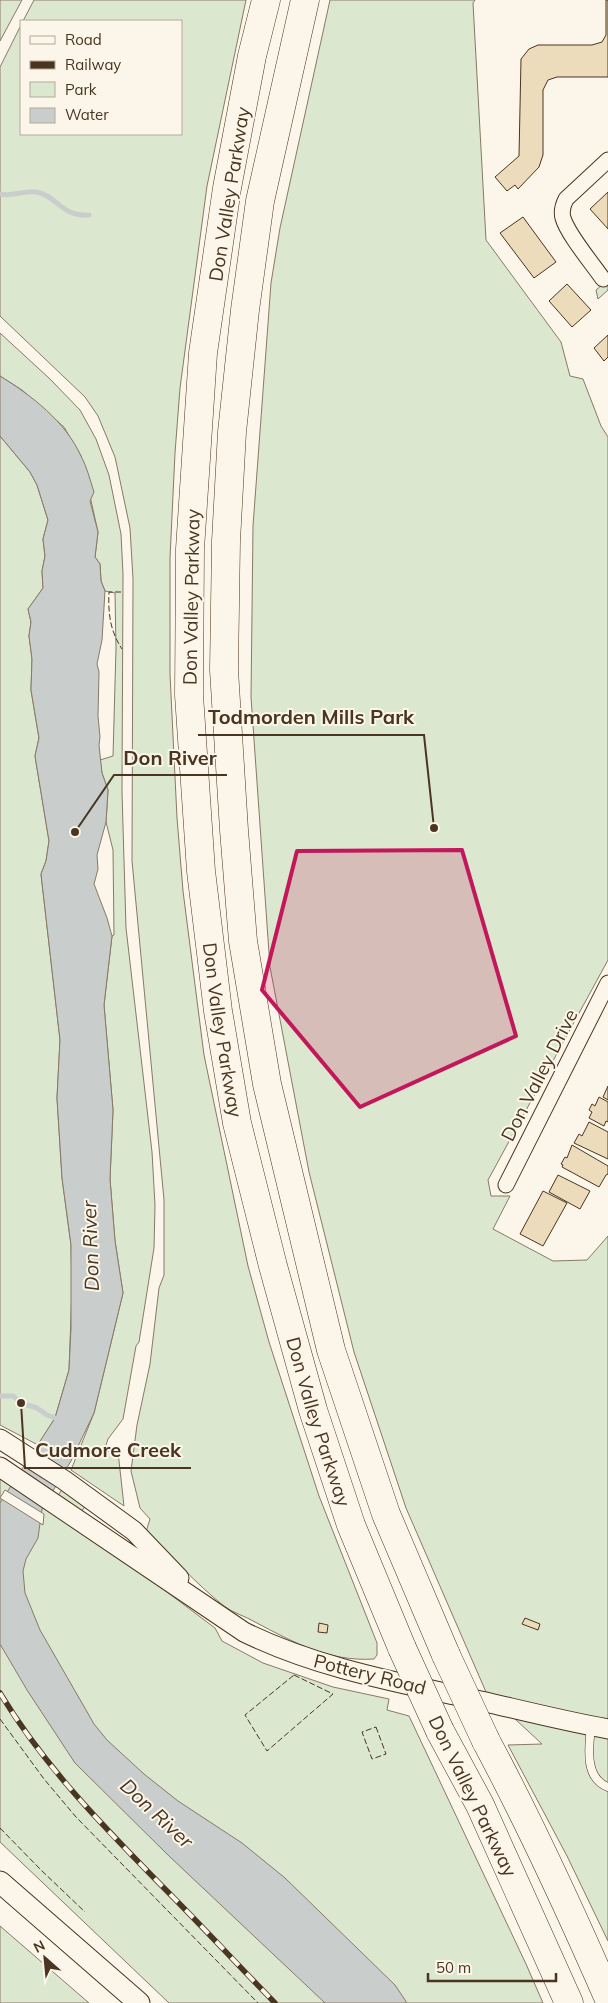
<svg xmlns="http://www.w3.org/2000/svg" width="608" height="2003" viewBox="0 0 608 2003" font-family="Mulish,sans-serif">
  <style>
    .green { fill: #dce7d0; stroke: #887966 }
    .water { fill: #c9cecd; stroke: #887966 }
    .pier { fill: #fbf6e9; stroke: #887966 }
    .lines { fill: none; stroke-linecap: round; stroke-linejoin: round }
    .stream { stroke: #c9cecd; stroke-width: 5 }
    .building { fill: #ecdcbc; stroke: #4a3520 }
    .service-casing { stroke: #4a3520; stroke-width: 9 }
    .minor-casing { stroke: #4a3520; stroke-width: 17 }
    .tertiary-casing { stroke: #4a3520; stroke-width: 21 }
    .secondary-casing { stroke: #4a3520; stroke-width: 23 }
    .motorway-casing { stroke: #4a3520; stroke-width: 29 }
    .service { stroke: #fbf6e9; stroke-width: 8 }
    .minor { stroke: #fbf6e9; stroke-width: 15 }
    .tertiary { stroke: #fbf6e9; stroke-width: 19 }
    .secondary { stroke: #fbf6e9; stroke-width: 21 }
    .motorway { stroke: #fbf6e9; stroke-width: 28 }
    .rail-casing { stroke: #4a3520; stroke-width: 5.5 }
    .rail { stroke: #fbf6e9; stroke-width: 4; stroke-dasharray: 11; stroke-linecap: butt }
    .motorway-bridge-casing { stroke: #4a3520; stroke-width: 29; stroke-linecap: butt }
    .motorway-bridge { stroke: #fbf6e9; stroke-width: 28 }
    .fence { stroke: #4a3520; stroke-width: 1; stroke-dasharray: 6 2.5; stroke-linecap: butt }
    .marked { fill: #c2185b; fill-opacity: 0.2; stroke: #c2185b; stroke-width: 4; stroke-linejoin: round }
    .labels { text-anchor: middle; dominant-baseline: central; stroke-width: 4; stroke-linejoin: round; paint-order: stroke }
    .street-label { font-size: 19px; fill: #4a3520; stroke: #fbf6e9 }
    .water-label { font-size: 20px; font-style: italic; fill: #4a3520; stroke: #fbf6e9 }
    .leader { fill: none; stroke: #4a3520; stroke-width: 2 }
    .callout-dot { fill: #4a3520; stroke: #fbf6e9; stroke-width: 2 }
    .callout-label { font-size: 20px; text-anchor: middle; font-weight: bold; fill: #4a3520; stroke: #fbf6e9; stroke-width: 4; stroke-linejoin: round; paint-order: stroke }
  </style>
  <rect width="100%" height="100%" fill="#fbf6e9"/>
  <path class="green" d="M0 0H22L0 41Z
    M34 0H246L207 186 180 388 175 453 170 558V674L177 818 183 891 204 1055 248 1266 269 1342 319 1496 377 1643V1655L374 1659C329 1662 293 1642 255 1622 245 1616 233 1613 224 1606 196 1584 172 1556 146 1532L150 1519 140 1508 131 1471 137 1425 150 1364 159 1288 164 1275V1200L132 861 133 579 130 528 115 457 98 416 85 397 0 316V67L21 25V134H181V21H23Z
    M330 0H475L473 3 486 240 561 342 570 376 583 379 601 426 608 437V960L488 1180 491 1196H510L493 1229 553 1261 587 1260 608 1236V1941L567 1856 508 1745 542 1744 486 1692 406 1508 354 1352 309 1172 270 967 251 697 253 526 271 283 280 228Z
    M608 280V290L598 299 596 290Z
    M0 333 50 379 80 410 96 439 109 475 121 534 123 574 122 792 126 928 152 1152 155 1205 154 1248 139 1342 136 1346 123 1419 108 1439 104 1451 118 1452 124 1506 71 1470 94 1413 123 1293 115 1241 110 1179 113 1110 104 1005 112 936 114 935 113 850 106 822 108 790 102 773 100 760 113 756 116 648 115 593 105 591 101 581 100 564 95 557 98 532 81 456 64 427 22 390 0 376Z
    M0 436 30 472 37 485 48 520 43 539 45 556 42 571 43 588 28 609 31 622 29 636 32 659 31 690 39 738 35 756 49 841 46 861 41 874 60 1040 57 1098 62 1178 71 1245 72 1288 69 1370 55 1418 38 1445 0 1425Z
    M0 1478 87 1532 215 1628 222 1641 263 1663 333 1687 389 1699 387 1710 409 1716 526 1964 543 2003H169L0 1842Z
    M63 1488 87 1504 81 1512 57 1497Z
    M0 1926 89 2003H0Z"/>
  <path class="water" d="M0 376C32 396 65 421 81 456 87 467 90 480 94 492L90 501 98 532 95 557 100 564 101 581 105 591 102 640 97 664 99 672 98 716 100 737 99 745 102 773 108 790 106 822 97 855 98 869 94 884 107 918 112 936 104 1005 113 1110 110 1179 115 1241 123 1293 94 1413 71 1461 42 1509 38 1538 26 1559 23 1571 25 1593 40 1630 94 1724 107 1740 144 1774 178 1801 242 1843 285 1878 395 1985 407 2003H325L169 1856 75 1763 27 1690 0 1644V1503L55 1418 69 1370 71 1328V1245L62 1178 57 1098 60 1040 41 874 46 861 49 841 35 756 39 738 31 690 32 659 29 636 31 622 28 609 43 588 42 571 45 556 43 539 48 520 37 485 30 472 0 436Z"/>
  <path class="pier" d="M5 1490 44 1514 43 1525 0 1498Z"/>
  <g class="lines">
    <path class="stream" d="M0 194C13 197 24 190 36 192 58 196 61 217 89 215
      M0 1396H13L21 1403 37 1408 47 1415 55 1418"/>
  </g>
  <path class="building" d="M606 0H608V77H557L548 80 543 90V155L539 167 518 189 515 185 507 191 495 177 519 156 521 59 529 49 538 45H592L602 42 606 35Z
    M608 192V229L590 209Z
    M523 217 556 262 534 278 500 233Z
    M567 284 591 310 572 327 549 301Z
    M608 335V357L604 361 594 348Z
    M608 1086V1100L603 1097Z
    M599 1097 608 1102V1122L606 1121 604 1126 589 1118 592 1112 589 1110 592 1104 595 1106Z
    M589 1122 608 1132V1159L574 1143 579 1134 582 1136Z
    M572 1145 608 1166V1174L606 1175 599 1187 562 1167 563 1165 561 1164 565 1157 567 1158Z
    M558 1175 590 1191 580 1209 549 1192Z
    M543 1191 567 1203 543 1246 520 1234Z
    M525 1618 540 1624 538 1630 522 1624Z
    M319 1623 328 1625 327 1633 318 1632Z"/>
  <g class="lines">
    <defs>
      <path id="service" d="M591 1726C589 1747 584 1778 608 1787"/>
      <path id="minor" d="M603 279C592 263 568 235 563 218 561 211 563 205 566 199L608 160
        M506 1185 608 983"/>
      <path id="tertiary" d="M0 1439 64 1480 134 1531 179 1578
        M0 1467 244 1632C311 1665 385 1680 459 1696 509 1707 558 1720 608 1729"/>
      <path id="secondary" d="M0 1882 139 2003"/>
      <g id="motorway">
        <path id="s1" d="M266 0 252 56 227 188 203 353 190 549 189 695 201 871 218 1011 237 1123 273 1266 313 1410 351 1525 402 1648"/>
        <path d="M305 0 260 201 245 310 232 432 226 541 224 670 234 830 243 941 267 1084 331 1350 386 1514 446 1655"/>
        <path d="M440 1731 480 1805 569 2003"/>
        <path d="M486 1741C531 1825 570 1910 608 1997"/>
      </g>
    </defs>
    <use href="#service" class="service-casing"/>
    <use href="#minor" class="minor-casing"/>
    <use href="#tertiary" class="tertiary-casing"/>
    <use href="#secondary" class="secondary-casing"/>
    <use href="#motorway" class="motorway-casing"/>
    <use href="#service" class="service"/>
    <use href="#minor" class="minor"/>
    <use href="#tertiary" class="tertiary"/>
    <use href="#secondary" class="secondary"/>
    <use href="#motorway" class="motorway"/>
    <defs>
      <path id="rail" d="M0 1693C44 1766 102 1825 161 1885 200 1924 237 1964 275 2003"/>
    </defs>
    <use href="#rail" class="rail-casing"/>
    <use href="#rail" class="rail"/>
    <defs>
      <path id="motorway-bridge" d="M402 1648 440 1731
        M446 1655 486 1741"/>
    </defs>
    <use href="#motorway-bridge" class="motorway-bridge-casing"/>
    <use href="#motorway-bridge" class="motorway-bridge"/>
    <path class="fence" d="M121 592H109C108 613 110 631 122 649
      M294 1675 333 1694 267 1751 245 1715Z
      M0 1719 44 1779 76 1817 258 2003
      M376 1727 386 1754 372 1759 362 1732Z
      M0 1828 41 1870 85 1912"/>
  </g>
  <path class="marked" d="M462 850 516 1036 360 1107 262 990 297 851Z"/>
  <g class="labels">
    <g class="street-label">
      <text transform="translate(229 194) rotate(-81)">Don Valley Parkway</text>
      <text transform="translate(191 597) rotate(-89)">Don Valley Parkway</text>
      <text stroke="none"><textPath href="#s1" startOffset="1038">Don Valley Parkway</textPath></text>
      <text transform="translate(539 1075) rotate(-63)">Don Valley Drive</text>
      <text stroke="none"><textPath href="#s1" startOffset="1442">Don Valley Parkway</textPath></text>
      <text transform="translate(370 1674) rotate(14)">Pottery Road</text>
      <text transform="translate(473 1796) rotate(64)">Don Valley Parkway</text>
    </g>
    <g class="water-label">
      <text transform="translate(90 1246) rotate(-92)">Don River</text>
      <text transform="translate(157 1813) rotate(43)">Don River</text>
    </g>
  </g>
  <path class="leader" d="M434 828L424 735H198M75 832L114 775H227M21 1403L25 1468H191"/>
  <g class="callout-dot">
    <circle cx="434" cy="828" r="5"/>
    <circle cx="75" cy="832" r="5"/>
    <circle cx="21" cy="1403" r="5"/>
  </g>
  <g class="callout-label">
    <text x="311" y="724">Todmorden Mills Park</text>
    <text x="170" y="765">Don River</text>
    <text x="108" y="1457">Cudmore Creek</text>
  </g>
  <rect x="20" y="20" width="162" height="115" fill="#fbf6e9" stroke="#b4a999"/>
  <rect x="30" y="36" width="25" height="8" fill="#fbf6e9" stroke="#b4a999"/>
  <text x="65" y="45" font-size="15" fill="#4a3520">Road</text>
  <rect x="30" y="61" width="25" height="8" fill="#4a3520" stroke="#b4a999"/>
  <text x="65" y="70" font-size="15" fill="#4a3520">Railway</text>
  <rect x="30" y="82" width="25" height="15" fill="#dce7d0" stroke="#b4a999"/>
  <text x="65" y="95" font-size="15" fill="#4a3520">Park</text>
  <rect x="30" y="108" width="25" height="15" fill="#c9cecd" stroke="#b4a999"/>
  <text x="65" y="120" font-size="15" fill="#4a3520">Water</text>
  <g transform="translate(45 1958) rotate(333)" stroke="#fbf6e9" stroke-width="4" paint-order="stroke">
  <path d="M0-4L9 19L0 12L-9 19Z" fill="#4a3520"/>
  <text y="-8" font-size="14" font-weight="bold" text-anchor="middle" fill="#4a3520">N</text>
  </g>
  <path d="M428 1973v8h128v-8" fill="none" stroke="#4a3520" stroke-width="2.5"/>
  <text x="436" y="1973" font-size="15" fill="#4a3520" stroke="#fbf6e9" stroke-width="4" paint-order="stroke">50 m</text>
</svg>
